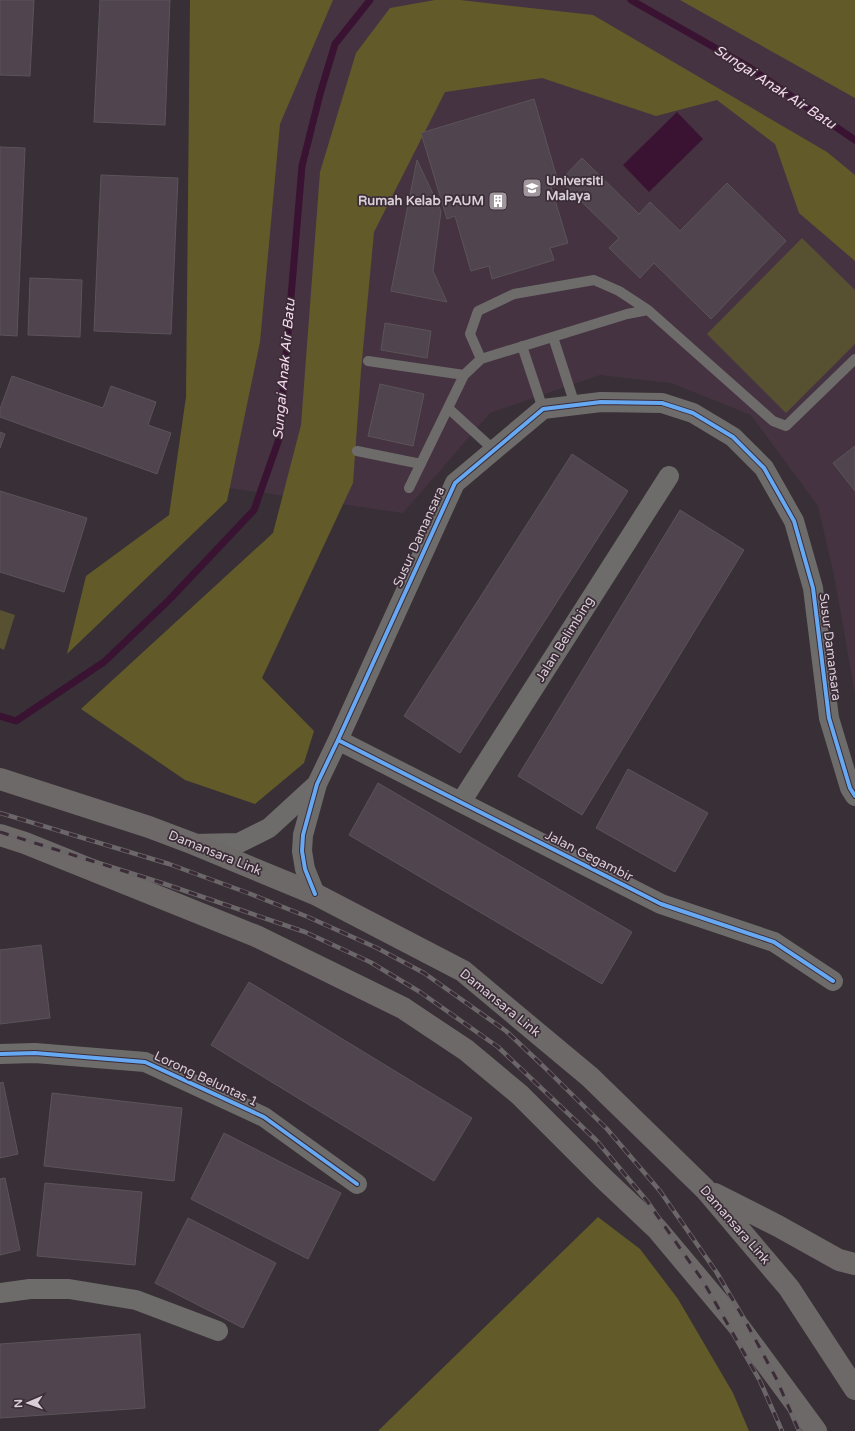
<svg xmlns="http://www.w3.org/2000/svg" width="855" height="1431" viewBox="0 0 855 1431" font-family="'Varela Round',sans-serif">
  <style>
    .built { fill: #463341 }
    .green { fill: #575132 }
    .forest { fill: #635a29 }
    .water { fill: #391331 }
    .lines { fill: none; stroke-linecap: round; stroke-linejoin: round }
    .stream { stroke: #391331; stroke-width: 7 }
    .building { fill: #50444e; stroke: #5b5459 }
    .lane { stroke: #6e6c6b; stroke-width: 10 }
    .street { stroke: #6e6c6b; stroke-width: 20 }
    .highway { stroke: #6e6969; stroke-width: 22 }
    .rail-casing { stroke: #6b6668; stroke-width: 4.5 }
    .rail { stroke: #3b2c38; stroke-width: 3; stroke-dasharray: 9; stroke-linecap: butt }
    .cycleway-casing { stroke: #3b2c38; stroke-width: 6 }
    .cycleway { stroke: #66a8f1; stroke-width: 4 }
    .labels { text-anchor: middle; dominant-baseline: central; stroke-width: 3.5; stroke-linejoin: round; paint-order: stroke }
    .poi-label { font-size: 13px; font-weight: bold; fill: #d8ced5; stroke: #3b2c38; text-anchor: start }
    .street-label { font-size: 13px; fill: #d8ced5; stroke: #3b2c38 }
    .water-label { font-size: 14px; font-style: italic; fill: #f6d8ee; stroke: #3b2c38 }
  </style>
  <rect width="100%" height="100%" fill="#383036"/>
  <path class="built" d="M215 0H855V694L835 580 818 506 751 415 671 383 600 375 490 413 403 513 202 484Z"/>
  <path class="green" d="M802 238 855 290V344L786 413 707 334Z
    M0 610 15 615 4 650 0 648Z"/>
  <path class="forest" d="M190 0H333L280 124 260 342 227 501 67 654 86 576 169 515 186 397Z
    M435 0H460L593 15 827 152 855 175V261L799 213 775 144 717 100 656 116 542 78 445 92 374 232 361 371 353 483 262 678 314 731 304 763 255 804 185 780 81 709 273 533 301 425 320 172 356 53 390 8Z
    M680 0H855V98Z
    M598 1217 640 1249 678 1299 733 1393 749 1431H378Z"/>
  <path class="water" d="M677 112 703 139 649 192 623 165Z"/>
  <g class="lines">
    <path class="stream" d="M631 0 747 66 855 140
      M0 716 16 721 104 662 169 600 254 510 279 439 302 166 320 94 335 44 370 0"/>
  </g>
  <path class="building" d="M0 0H34L30 76 0 75Z
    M100 0H170L165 125 94 122Z
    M534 99 559 185 551 187 568 243 550 248 554 260 492 279 489 266 471 271 455 216 447 219 421 133Z
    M0 147 25 148 17 336 0 335Z
    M582 158 639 214 650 202 680 231 727 183 786 241 711 319 654 263 640 278 609 248 619 238 560 181Z
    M417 160 441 211 433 271 447 302 391 291Z
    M101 175 178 178 171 334 94 331Z
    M30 278 82 280 80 337 28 335Z
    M385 323 431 331 427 358 381 350Z
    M12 376 103 408 111 386 156 402 148 425 171 433 157 474 0 417V409Z
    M380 384 424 394 413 446 368 436Z
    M0 432 5 434 0 448Z
    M855 446V491L833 463Z
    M572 454 628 491 460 753 404 716Z
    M0 491 87 518 64 592 0 572Z
    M680 510 744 550 582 815 518 776Z
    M628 769 708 813 675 872 596 828Z
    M378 783 632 932 602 984 349 835Z
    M41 945 50 1018 0 1024V950Z
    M249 982 472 1118 434 1181 211 1045Z
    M3 1082 18 1154 0 1158V1083Z
    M52 1093 182 1108 174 1181 44 1166Z
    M224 1133 341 1193 308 1259 191 1199Z
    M5 1178 20 1250 0 1255V1179Z
    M45 1183 142 1192 135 1265 37 1256Z
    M188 1218 276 1263 243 1328 155 1283Z
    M140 1334 145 1408 0 1418V1344Z"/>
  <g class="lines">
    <path class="lane" d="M553 337 575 405
      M522 346 543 409
      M481 359 470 334 478 311 514 294 594 280 619 291 648 310 773 421 786 426 855 359
      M368 361 464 375
      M448 408 494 450
      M357 451 421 464
      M409 488 464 375 481 359 627 314 648 310"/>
    <path class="street" d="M338 740 661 904 774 942 833 981
      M461 802 669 476
      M194 844 239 843 269 828 317 784
      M315 894 305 869 302 851 303 835 317 784 338 740 455 483 543 409 601 402 662 403 693 413 733 437 764 468 794 521 813 588 829 718 850 788 855 796
      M0 1054 35 1053 145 1062 264 1117 357 1184
      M0 1293 30 1289H69L136 1300 218 1331"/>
    <path class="highway" d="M0 779 149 827 194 844 315 894 463 971 590 1077 705 1189 789 1288 855 1389
      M0 835 25 843 256 936 403 1008 466 1050 520 1095 604 1179 657 1229 740 1328 816 1431
      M715 1194 778 1226 839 1260 855 1264"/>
    <defs>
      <path id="rail" d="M0 813 169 864 248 893 308 917 377 948 424 973 506 1031 540 1063 607 1129 660 1191 717 1273 747 1324 776 1378 799 1431
        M0 832 162 883 305 932 370 962 420 992 498 1047 596 1140 647 1201 703 1281 760 1381 782 1431"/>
    </defs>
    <use href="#rail" class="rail-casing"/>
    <use href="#rail" class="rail"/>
    <defs>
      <path id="cycleway" d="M338 740 661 904 774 942 833 981
        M315 894 305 869 302 851 303 835 317 784 338 740 455 483 543 409 601 402 662 403 693 413 733 437 764 468 794 521 813 588 829 718 850 788 855 796
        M0 1054 35 1053 145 1062 264 1117 357 1184"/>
    </defs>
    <use href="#cycleway" class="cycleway-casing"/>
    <use href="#cycleway" class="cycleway"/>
  </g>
  <defs>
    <symbol id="university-square" viewBox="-11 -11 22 22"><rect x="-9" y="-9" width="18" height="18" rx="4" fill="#a0979d" stroke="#3b2c38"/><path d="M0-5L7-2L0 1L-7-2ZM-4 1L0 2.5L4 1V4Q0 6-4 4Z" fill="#fff"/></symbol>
    <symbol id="building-square" viewBox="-11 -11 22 22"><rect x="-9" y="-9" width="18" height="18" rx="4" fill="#a0979d" stroke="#3b2c38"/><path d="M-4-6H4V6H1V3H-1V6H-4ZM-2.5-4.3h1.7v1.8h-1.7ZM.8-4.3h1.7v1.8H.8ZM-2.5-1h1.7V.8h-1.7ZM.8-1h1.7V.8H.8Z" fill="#fff"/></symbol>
  </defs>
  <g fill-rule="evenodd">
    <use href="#university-square" x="521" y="177" width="22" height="22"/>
    <use href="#building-square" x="487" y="190" width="22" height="22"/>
  </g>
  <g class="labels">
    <g class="poi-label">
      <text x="546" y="181">Universiti<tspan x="546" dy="15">Malaya</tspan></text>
      <text x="484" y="201" text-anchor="end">Rumah Kelab PAUM</text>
    </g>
    <g class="street-label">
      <text transform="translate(419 537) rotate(-66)">Susur Damansara</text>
      <text transform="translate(565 639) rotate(-58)">Jalan Belimbing</text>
      <text transform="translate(830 647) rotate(83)">Susur Damansara</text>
      <text transform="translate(215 853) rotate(22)">Damansara Link</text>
      <text transform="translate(589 856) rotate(27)">Jalan Gegambir</text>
      <text transform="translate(500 1003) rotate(39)">Damansara Link</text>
      <text transform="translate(206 1079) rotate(25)">Lorong Beluntas 1</text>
      <text transform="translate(735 1225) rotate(49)">Damansara Link</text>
    </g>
    <g class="water-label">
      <text transform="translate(775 87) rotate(33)">Sungai Anak Air Batu</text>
      <text transform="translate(284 369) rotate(-85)">Sungai Anak Air Batu</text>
    </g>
  </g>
  <g transform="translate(28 1403) rotate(268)" stroke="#3b2c38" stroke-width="3" paint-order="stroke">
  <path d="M0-3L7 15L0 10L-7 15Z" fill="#d8ced5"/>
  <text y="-6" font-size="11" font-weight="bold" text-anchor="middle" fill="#d8ced5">N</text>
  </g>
</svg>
